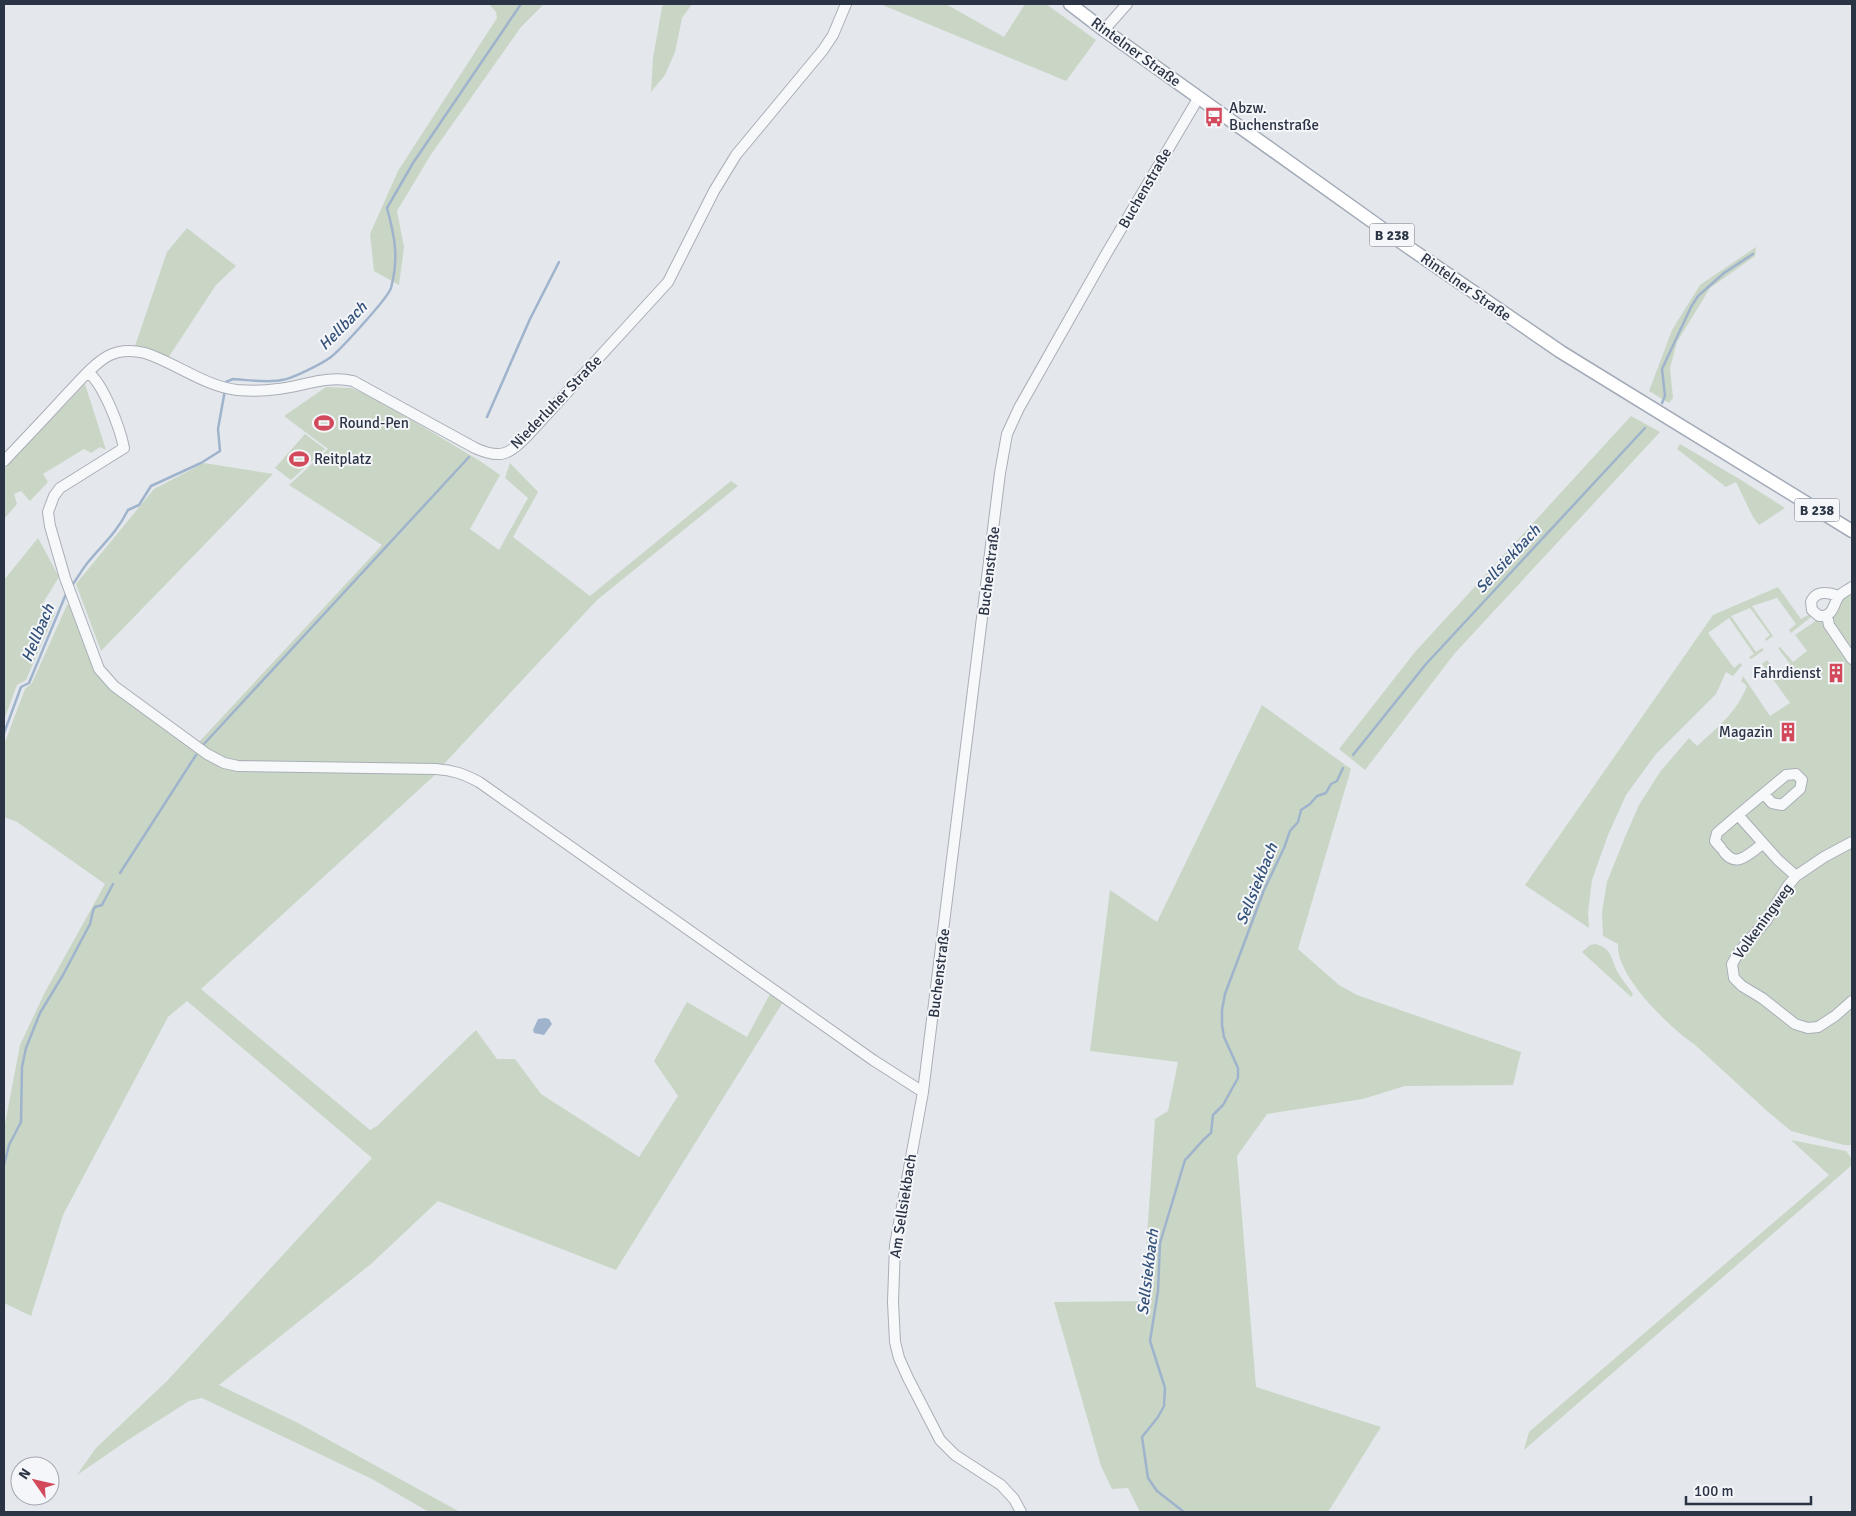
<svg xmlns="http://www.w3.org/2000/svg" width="1856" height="1516" viewBox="0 0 1856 1516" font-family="Signika,sans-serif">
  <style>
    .green { fill: #c9d6c5 }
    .water { fill: #9fb4cc }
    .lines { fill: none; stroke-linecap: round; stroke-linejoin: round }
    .stream { stroke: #9fb4cc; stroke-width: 2.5 }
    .minor-casing { stroke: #a9aeb7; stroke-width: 12 }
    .major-casing { stroke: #a3abb8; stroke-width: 15 }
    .minor { stroke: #f7f8fa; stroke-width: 10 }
    .major { stroke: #fff; stroke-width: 12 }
    .labels { text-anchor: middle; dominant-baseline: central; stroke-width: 4; stroke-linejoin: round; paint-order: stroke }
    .shield { fill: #f4f6f9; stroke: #676e7b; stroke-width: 1 }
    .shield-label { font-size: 14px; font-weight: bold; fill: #2b3445 }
    .street-label { font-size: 15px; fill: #2b3445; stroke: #f4f6f9 }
    .poi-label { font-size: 15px; fill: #2b3445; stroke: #f4f6f9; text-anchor: start }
    .water-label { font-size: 16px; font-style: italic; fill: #34527a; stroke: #f4f6f9 }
  </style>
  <rect width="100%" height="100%" fill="#e4e7ec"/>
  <path class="green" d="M489 4H544L521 27 430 156 397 211 404 247 399 285 374 271 370 234 398 171 497 18 496 12Z
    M664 4H692L682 18 675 52 665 75 651 92 653 58 662 7Z
    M880 4H946L1004 37 1025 4H1046L1096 40 1066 81Z
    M187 228 236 266 216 285 168 358 148 349 135 346 167 252Z
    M1756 247 1755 256 1710 288 1677 342 1670 368 1673 398 1669 403 1649 391 1672 330 1700 285Z
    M85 384 106 450 100 447 91 453 84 449 43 474 48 482 30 501 21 491 14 494 17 504 4 519V469Z
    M326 387 351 388 363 393 415 422 480 461 500 475 470 529 499 550 528 498 505 478 510 463 538 492 513 537 590 596 731 481 738 486 597 600 442 766 233 761 217 754 199 742 382 545 289 485 328 449 284 416Z
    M1631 416 1660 432 1455 653 1365 770 1339 749 1415 652Z
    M305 434 325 449 291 480 275 468Z
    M1680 444 1741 480 1785 508 1759 525 1753 517 1736 482 1726 487 1677 449Z
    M204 463 273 474 101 651 76 584 154 489Z
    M38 538 59 577 43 603 55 613 26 680 17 685 4 720V580Z
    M1778 587 1801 619 1810 614 1811 617 1791 633 1789 630 1796 624 1777 598 1752 606 1773 636 1766 641 1765 639 1770 635 1750 608 1731 616 1756 652 1762 648 1764 650 1751 659 1749 657 1754 654 1729 618 1708 633 1734 668 1740 663 1742 665 1733 676 1726 672 1716 694 1656 754 1626 795 1608 835 1592 880 1588 912 1589 928 1525 885 1713 615Z
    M1852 593V1145H1844L1791 1131 1767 1111 1694 1044C1670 1028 1615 975 1618 944L1603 936 1602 912 1607 882 1625 837 1639 805 1660 772 1689 738 1697 746C1717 728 1737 712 1747 686L1741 681 1743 676 1770 716 1790 703 1762 664 1767 660 1777 674 1790 664 1778 648 1780 647 1793 662 1807 651 1795 635 1817 620 1823 623 1834 613 1841 600Z
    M72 604 98 672 211 760 436 774 201 989 370 1130 377 1126 476 1030 497 1059H515L541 1094 639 1157 678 1096 654 1061 687 1002 747 1037 771 992 783 1002 616 1270 438 1201 371 1264 219 1385 298 1423 460 1512H429L372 1479 202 1398 189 1401 128 1440 77 1475 96 1448 167 1381 372 1158 187 1001 168 1017 63 1215 31 1316 4 1303V1129L20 1045 44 994 105 884 17 822 4 817 5 742 25 689 32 683 67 605Z
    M1262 705 1351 769 1298 949 1339 985 1357 995 1521 1052 1513 1085 1405 1086 1363 1099 1267 1114 1237 1156 1256 1387 1381 1427 1328 1512H1140L1128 1488 1112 1489 1101 1466 1054 1302 1149 1301 1145 1266 1155 1119 1168 1111 1178 1062 1090 1051 1110 890 1157 922Z
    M1596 944C1613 950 1610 957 1617 971 1621 979 1628 986 1633 994L1631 997 1582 952 1590 945Z
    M1791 1140 1846 1151 1852 1159V1165L1524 1450 1529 1432 1829 1175Z"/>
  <path class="water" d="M545 1018 549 1019 552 1024 544 1035 534 1033 533 1030 538 1019Z"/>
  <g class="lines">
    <path class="stream" d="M226 385V382L233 379C248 380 268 383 282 380 292 379 323 363 331 357 341 349 388 298 391 288 399 258 395 237 387 208L413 163 521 4
      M1662 403 1665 396 1662 369 1691 307 1698 296 1724 273 1753 254
      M487 417 530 319 559 262
      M73 584C78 577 83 568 89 561 104 543 117 532 128 510L139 505 151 486 201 463 220 451 218 429 225 390
      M4 733 21 687 29 683 66 594
      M204 744 469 457
      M1353 755 1426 664 1645 428
      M120 873 196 755
      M4 1165 9 1145 21 1122 22 1067 26 1048 40 1013 63 975 90 924 93 911 95 907 102 905 113 884
      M1184 1512 1157 1491 1148 1478 1142 1437 1158 1417 1164 1406 1165 1388 1150 1341 1158 1291 1160 1243 1185 1160C1194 1151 1201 1141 1211 1133L1213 1115 1223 1105 1238 1078V1068L1224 1037 1222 1025V1010L1225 994 1264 890 1284 848 1290 831 1298 822 1301 810 1310 804 1317 796 1326 793 1331 784 1337 781 1343 768"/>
    <defs>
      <path id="minor" d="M1104 30 1127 4
        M88 372C104 385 120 428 124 448L60 488 54 496 48 512 50 526 65 578 99 669 114 686 207 754 224 763 238 766 436 769C453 770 464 774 479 782L873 1060 923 1092
        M4 461C25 439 46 417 66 395 79 382 92 365 108 356 119 350 133 350 145 353 176 363 204 386 237 390 250 391 265 391 278 389 304 386 327 375 353 381L475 448C501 460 510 454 528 435L668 282 714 191 736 155 823 50 833 35 846 4
        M1839 596C1828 592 1816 590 1811 602L1812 610 1819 616C1833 617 1833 606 1838 597 1841 593 1848 590 1852 587
        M1827 615 1829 625 1852 659
        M1764 794 1772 803 1782 805 1800 789 1802 780 1796 774 1786 775 1738 815 1778 860 1796 876
        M1852 842 1824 857 1796 876 1787 887 1766 921 1739 952 1732 964 1734 978 1742 986 1762 998 1795 1024 1808 1028 1818 1027 1835 1016 1852 1001
        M1721 848 1715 841 1717 833 1738 815
        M1724 852C1737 869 1749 853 1763 844
        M1021 1512 1014 1499 1001 1485 955 1455 940 1440 908 1378 899 1358 895 1342 893 1302 895 1245 923 1092 1000 473 1007 434 1019 408 1105 256 1199 97"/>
      <path id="major" d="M1070 4 1104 30 1408 247 1561 352 1852 531"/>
    </defs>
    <use href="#minor" class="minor-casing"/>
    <use href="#major" class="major-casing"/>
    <use href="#minor" class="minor"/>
    <use href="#major" class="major"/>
  </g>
  <defs>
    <symbol id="bus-bare" viewBox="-9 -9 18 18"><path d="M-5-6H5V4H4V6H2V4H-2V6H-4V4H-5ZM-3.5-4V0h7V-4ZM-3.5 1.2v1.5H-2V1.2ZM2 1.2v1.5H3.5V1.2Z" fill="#d1495b" stroke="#f4f6f9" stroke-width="2.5" paint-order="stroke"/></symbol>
    <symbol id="stadium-bare" viewBox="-9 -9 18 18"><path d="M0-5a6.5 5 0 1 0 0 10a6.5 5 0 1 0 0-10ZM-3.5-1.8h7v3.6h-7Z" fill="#d1495b" stroke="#f4f6f9" stroke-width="2.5" paint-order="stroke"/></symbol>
    <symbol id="building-bare" viewBox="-9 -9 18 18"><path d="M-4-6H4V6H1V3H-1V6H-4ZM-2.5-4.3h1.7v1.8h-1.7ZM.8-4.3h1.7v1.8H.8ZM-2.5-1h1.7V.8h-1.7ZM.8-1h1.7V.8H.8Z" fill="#d1495b" stroke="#f4f6f9" stroke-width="2.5" paint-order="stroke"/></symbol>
  </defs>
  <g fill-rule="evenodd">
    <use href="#bus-bare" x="1200" y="103" width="28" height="28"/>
    <use href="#stadium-bare" x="310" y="409" width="28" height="28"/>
    <use href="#stadium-bare" x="285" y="445" width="28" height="28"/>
    <use href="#building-bare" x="1822" y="659" width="28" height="28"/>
    <use href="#building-bare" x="1774" y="718" width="28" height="28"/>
  </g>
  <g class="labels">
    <g class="shield">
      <rect x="1369.5" y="223.5" width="45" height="23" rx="4"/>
      <rect x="1794.5" y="498.5" width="45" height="23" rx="4"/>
    </g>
    <g class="shield-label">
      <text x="1392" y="235">B 238</text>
      <text x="1817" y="510">B 238</text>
    </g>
    <g class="street-label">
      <text transform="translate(1136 52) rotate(36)">Rintelner Straße</text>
      <text transform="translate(1145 188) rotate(-60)">Buchenstraße</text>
      <text transform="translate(1466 287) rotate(35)">Rintelner Straße</text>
      <text transform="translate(556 402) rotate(-46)">Niederluher Straße</text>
      <text transform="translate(989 571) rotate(-83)">Buchenstraße</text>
      <text transform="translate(1763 921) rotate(-54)">Volkeningweg</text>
      <text transform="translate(939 973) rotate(-83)">Buchenstraße</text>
      <text transform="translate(903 1206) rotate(-81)">Am Sellsiekbach</text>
    </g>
    <g class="poi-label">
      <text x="1229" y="108">Abzw.<tspan x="1229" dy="17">Buchenstraße</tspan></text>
      <text x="339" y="423">Round-Pen</text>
      <text x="314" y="459">Reitplatz</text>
      <text x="1821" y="673" text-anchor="end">Fahrdienst</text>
      <text x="1773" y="732" text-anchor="end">Magazin</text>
    </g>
    <g class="water-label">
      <text transform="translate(343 326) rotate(-45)">Hellbach</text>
      <text transform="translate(1508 559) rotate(-47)">Sellsiekbach</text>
      <text transform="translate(38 633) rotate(-67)">Hellbach</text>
      <text transform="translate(1257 884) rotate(-68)">Sellsiekbach</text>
      <text transform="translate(1148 1272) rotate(-83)">Sellsiekbach</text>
    </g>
  </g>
  <rect width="1856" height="1516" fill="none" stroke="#2b3445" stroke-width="10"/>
  <g transform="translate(35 1481) rotate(304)"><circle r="24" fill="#f4f6f9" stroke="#a4a8b1"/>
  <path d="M0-4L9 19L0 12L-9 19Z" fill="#d1495b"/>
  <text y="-8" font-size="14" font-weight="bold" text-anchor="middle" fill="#2b3445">N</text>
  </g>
  <path d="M1686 1496v8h125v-8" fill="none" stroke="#2b3445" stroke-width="2.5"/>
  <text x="1694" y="1496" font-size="15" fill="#2b3445" stroke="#f4f6f9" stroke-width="4" paint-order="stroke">100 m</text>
</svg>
